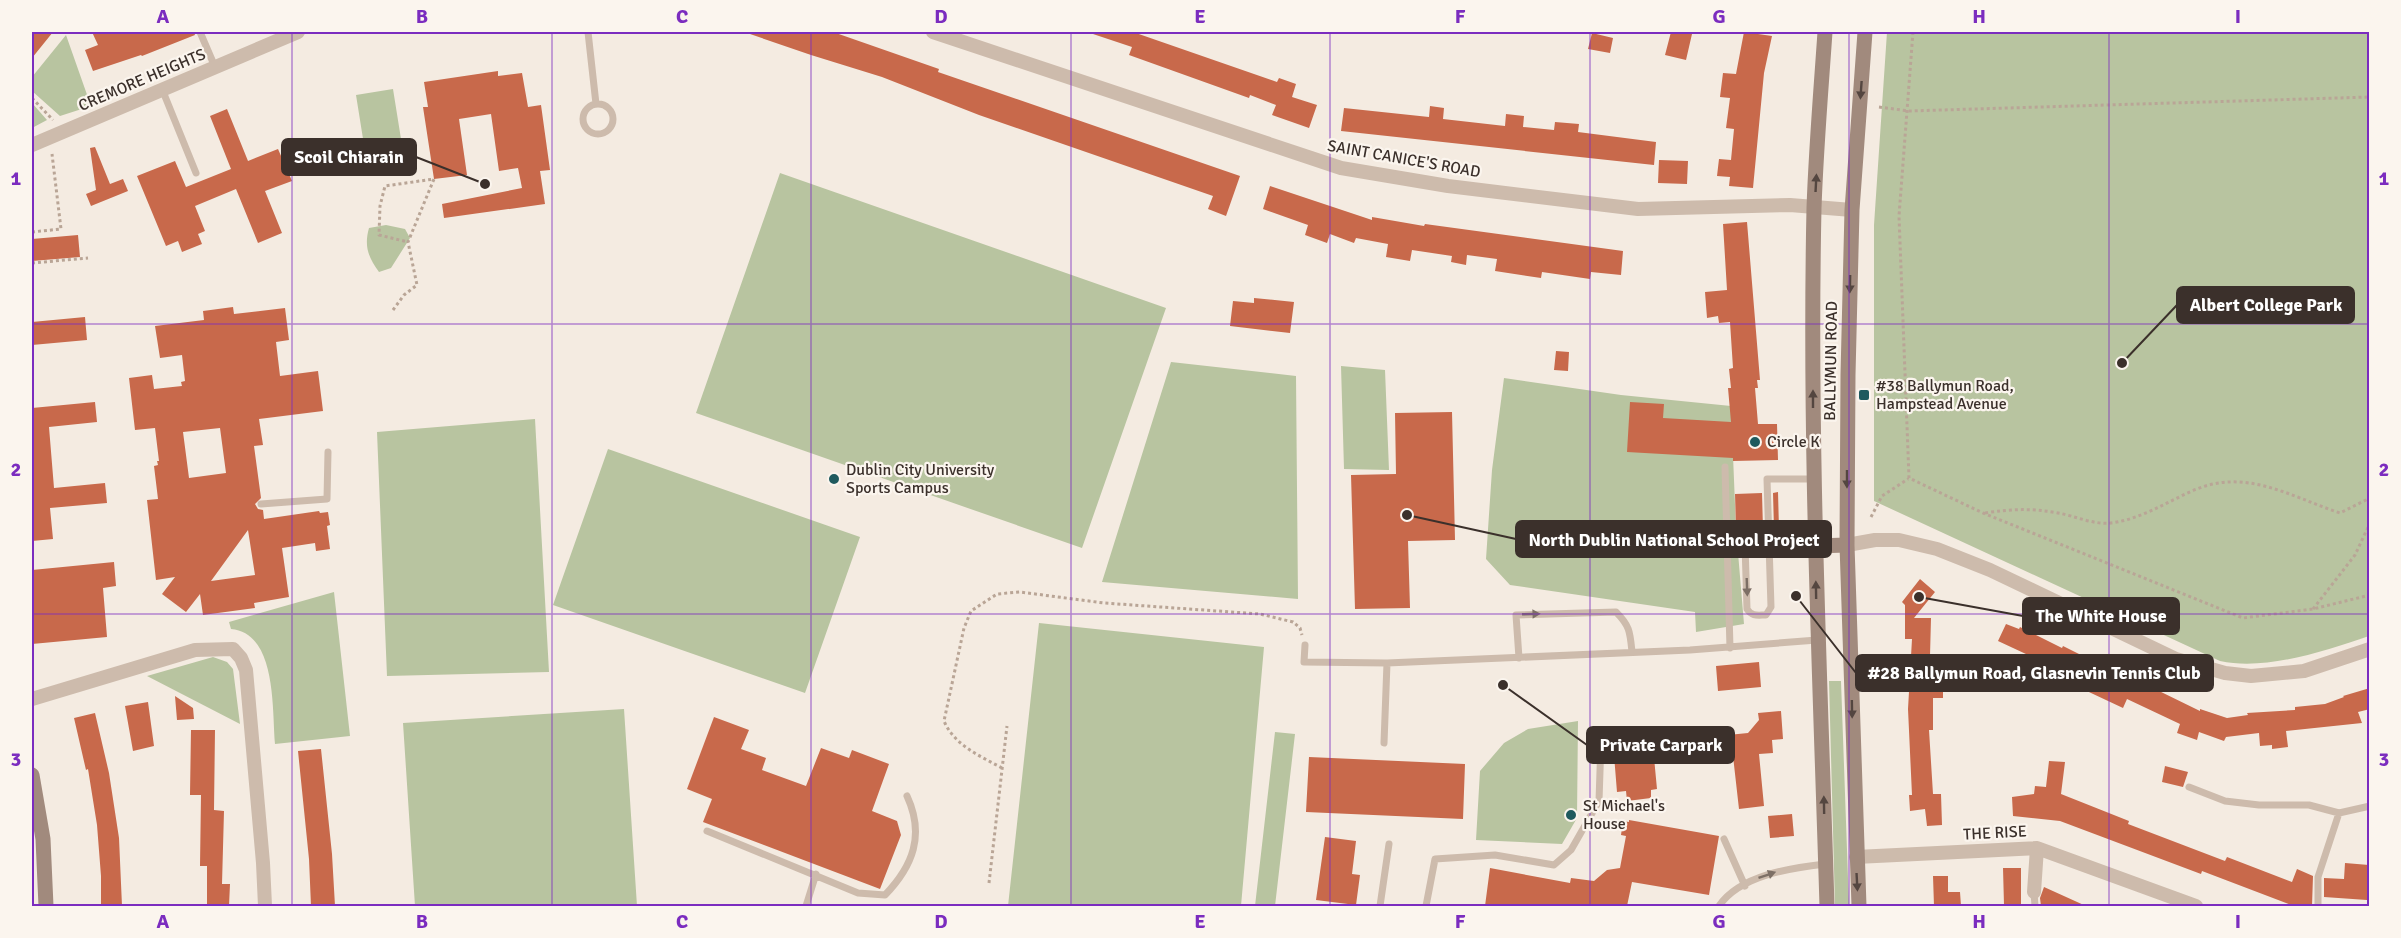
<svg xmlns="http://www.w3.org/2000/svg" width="2401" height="938" viewBox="0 0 2401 938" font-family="Signika,sans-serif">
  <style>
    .green { fill: #b8c4a0 }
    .building { fill: #c8694b; fill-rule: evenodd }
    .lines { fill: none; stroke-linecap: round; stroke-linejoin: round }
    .path { stroke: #b9a596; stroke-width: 3; stroke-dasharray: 3 3; stroke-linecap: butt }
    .lane { stroke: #cdbbac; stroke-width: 7 }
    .street { stroke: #cdbbac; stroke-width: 14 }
    .secondary { stroke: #a18a7d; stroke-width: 15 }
    .oneway { fill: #544640 }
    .oneway2 { fill: #7d6f65 }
    .grid { fill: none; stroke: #7b2cbf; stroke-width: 1.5; stroke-opacity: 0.55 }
    .poi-dot { fill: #1f5a5e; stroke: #fbf5ee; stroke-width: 2 }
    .labels { text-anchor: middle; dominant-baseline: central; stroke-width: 4.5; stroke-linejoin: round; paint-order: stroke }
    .street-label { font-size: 16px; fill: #3b302b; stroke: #fbf5ee }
    .poi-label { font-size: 16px; fill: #3b302b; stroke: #fbf5ee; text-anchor: start }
    .leader { fill: none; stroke: #3b302b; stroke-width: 2 }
    .callout-dot { fill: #3b302b; stroke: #fbf5ee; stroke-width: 2 }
    .callout { fill: #3b302b; stroke: #3b302b; stroke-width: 2 }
    .callout-label { font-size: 18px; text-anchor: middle; font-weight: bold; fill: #fff }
    .neatline { fill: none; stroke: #7b2cbf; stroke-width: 2 }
    .grid-label { font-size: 20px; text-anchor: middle; font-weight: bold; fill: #7b2cbf }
  </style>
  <rect width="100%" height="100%" fill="#f4ebe1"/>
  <path class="green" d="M1887 32H2369V636C2325 651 2266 671 2220 661L1874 501V225Z
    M66 35 91 106 60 116 32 91V77Z
    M393 89 405 164 368 170 356 95Z
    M32 103 47 120 32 128Z
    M780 173 1166 308 1082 548 696 413Z
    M386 225 405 229 410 238 391 268 379 272C368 257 364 246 369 228Z
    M1171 362 1296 376 1298 599 1102 582Z
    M1341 366 1385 370 1389 470 1344 469Z
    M1504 378 1621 395 1731 406 1736 529 1744 624 1696 632 1695 612 1510 585 1486 559 1492 470Z
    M535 419 549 672 387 676 377 432Z
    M608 449 860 537 805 693 553 605Z
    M334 592 350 736 275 744C272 710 277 633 231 629L229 622Z
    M1039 623 1264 647 1241 906H1008Z
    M213 657 227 662 233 669 240 724 147 676Z
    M1829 681H1841L1849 906H1835Z
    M624 709 637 906H415L403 723Z
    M1578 721 1577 818 1562 844 1476 840 1480 771 1504 743 1528 729Z
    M1275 732 1295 734 1275 906H1255Z"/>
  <path class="building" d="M32 32H53L32 58Z
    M92 32H194L195 35 142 56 141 55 93 71 85 50 98 45Z
    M750 32H833L939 69 938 72 1240 176 1226 216 1208 209 1213 196 979 115 882 77 811 55 750 34Z
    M1093 32H1133L1277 82 1279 78 1296 84 1292 97 1317 105 1309 128 1272 115 1276 105 1250 95 1249 98 1129 55 1132 47 1093 34Z
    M1671 32 1692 34 1686 60 1665 55Z
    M1744 32 1772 36 1764 73 1753 188 1729 186 1730 177 1717 176 1719 159 1731 160 1734 129 1726 128 1730 98 1720 97 1723 73 1736 74Z
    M1592 33 1613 38 1610 53 1588 49Z
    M498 71V76L522 73 528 107 541 105 550 170 540 171 545 204 444 218 442 204 522 188 518 168 499 171 491 114 459 119 467 175 434 179 423 107H428L424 82Z
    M1430 106 1444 108 1443 119 1505 126 1506 114 1524 116 1523 127 1554 130 1555 122 1579 124 1578 132 1656 142 1654 165 1341 131 1344 108 1429 117Z
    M227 109 248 161 278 149 292 181 265 191 282 233 258 243 236 189 195 206 205 231 198 234 202 244 182 252 178 241 166 246 137 176 175 161 186 187 231 169 210 116Z
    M95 147 110 184 123 179 128 191 91 206 86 194 96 190 90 148Z
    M1659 160 1688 161 1687 184 1658 183Z
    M1270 186 1372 220V217L1424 226 1425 224 1623 251 1621 275 1591 272 1590 279 1542 272 1541 278 1495 271 1497 259 1467 255 1466 265 1451 262 1452 256 1412 250 1410 261 1386 257 1388 244 1356 238 1354 243 1330 234 1327 243 1305 235 1308 225 1263 209Z
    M1747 222 1760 380H1757L1758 388H1755L1758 424H1777L1778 460 1733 461V458L1627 452 1630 402 1664 404 1663 418 1731 422 1728 388H1731L1729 369 1733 368 1730 322 1719 323 1718 316 1707 318 1705 292 1727 290 1723 224Z
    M78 235 80 257 32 261V239Z
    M1254 298 1294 302 1290 333 1230 326 1233 301 1254 303Z
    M233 307 234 314 285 308 289 340 276 342 280 376 318 371 323 411 259 419 263 445 254 446 261 498 255 504 258 509 263 510 264 519 319 511 320 513 328 512 330 525 327 526 330 549 316 551 315 543 282 548 289 597 254 603 255 608 203 615 200 594 186 612 162 594 175 577 156 580 147 500 158 499 154 466 158 465 157 461H159L155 428 135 430 129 378 152 375 154 389 182 386 181 382 185 381 182 355 160 358 155 326 204 320 203 311ZM220 428 226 473 189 478 183 432ZM248 530 255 575 211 581Z
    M85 317 87 340 32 345V322Z
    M1556 351 1569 352 1568 371 1554 370Z
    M95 402 97 422 49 427 54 488 105 483 107 503 50 508 53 539 32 541V408Z
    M1452 412 1455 540 1408 541 1410 608 1355 609 1351 475 1396 474 1395 413Z
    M1778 492 1779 529H1774L1773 493Z
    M1762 493 1763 529H1736L1735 494Z
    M114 562 116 586 103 588 107 637 32 644V570Z
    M1920 579 1935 592 1914 618H1931L1930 656H1933V662H1947V679H1943V698H1933V730H1929L1933 794H1941L1942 825 1927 826 1925 809 1910 811 1909 795H1912L1908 709 1912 639H1905V605L1902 602Z
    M2006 624 2019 629 2020 627 2062 648 2063 646 2109 669 2110 667 2200 711V709L2227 718 2248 715 2247 713 2295 710V707L2325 704 2344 697 2343 696 2370 688V709L2358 712 2362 723 2286 731 2288 747 2272 749V745L2260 746 2259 733 2226 737 2224 741 2199 732 2197 740 2177 733 2180 724 2127 699 2123 708 2042 670 2045 663 1998 641Z
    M1759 662 1761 687 1718 691 1716 666Z
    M175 696 193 708 194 719 177 720Z
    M148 702 154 746 133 751 125 706Z
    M1781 711 1783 739 1772 740 1773 753 1759 754 1764 806 1739 809 1733 756 1719 757 1718 736 1748 733 1759 720 1758 713Z
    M95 713 109 773 119 838 122 906H101V876L97 825 88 769 86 770 74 718Z
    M714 717 749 730 741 749 766 758 762 770 806 786 821 748 849 758 852 750 889 764 872 811 897 821 901 835 880 889 703 822 712 799 687 789Z
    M1644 727 1646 748 1653 747 1657 789 1651 790V798L1627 801 1626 791 1617 792 1614 755 1619 754 1617 730Z
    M191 730H215L214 810 224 811 222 884H230L229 906H207V866H200L201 795H190Z
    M321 749 332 854 335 906H311L309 859 298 751Z
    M1309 757 1465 764 1463 819 1306 812Z
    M2049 761 2065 762 2061 794 2129 821 2128 824 2225 861 2227 857 2292 882 2297 869 2313 876 2312 906H2294L2202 871 2201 874 2060 821 2013 816 2012 797 2034 794 2035 786 2046 787Z
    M2165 766 2188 772 2183 787 2162 782Z
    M1792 814 1794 836 1770 838 1768 816Z
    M1629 820 1719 836 1709 895 1632 882 1627 906H1485L1490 868 1570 883 1571 878 1594 881 1607 870 1620 868 1626 836 1621 835 1623 821 1629 822Z
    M1325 837 1356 841 1352 874 1360 875 1356 905 1316 900Z
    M2345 863 2369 865 2367 900 2324 897V878L2344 879Z
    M2003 868H2021V904L2004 905Z
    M1933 876H1948V892H1960L1961 906H1934Z
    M2044 887 2086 906H2041L2040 898Z"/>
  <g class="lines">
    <path class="path" d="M1913 32 1899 216 1909 478 1983 513 2243 618 2313 609 2370 595
      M32 98 53 120
      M1879 107 1909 111 2370 97
      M32 232 61 229 52 154
      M32 263 88 258
      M393 310 404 295 417 285 408 242 434 179 385 186 380 206 379 235 408 242
      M1985 513C2011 509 2032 508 2058 513 2075 516 2094 525 2111 523 2141 519 2165 503 2192 491 2245 467 2289 496 2340 513L2370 498
      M1871 517 1882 496 1908 479
      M2313 609 2355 555 2370 523
      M1002 768C980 756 954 745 944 721L964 628 971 611 997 594 1020 592 1104 603 1260 614 1293 622 1300 628 1302 635
      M989 883 1007 726"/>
    <path class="lane" d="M200 32 215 67
      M588 32 596 104
      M162 89 196 173
      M583 119a15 15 0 1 1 30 0a15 15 0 1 1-30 0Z
      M1725 467 1730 648
      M1815 479H1767L1771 607 1766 615C1758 615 1752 617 1747 609L1745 545 1815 546
      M261 504 327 499 328 452
      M1305 645 1304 662 1387 663
      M1519 658 1516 615 1616 612C1630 626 1630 632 1632 652
      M1384 743 1387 663 1690 650 1817 640
      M2189 787 2225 801 2259 805H2309L2339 813 2370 806
      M707 831 858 893 885 895C913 866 925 835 907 796
      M1724 839 1745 886
      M2034 892 2035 906
      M806 906 816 874
      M1380 906 1389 844
      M1426 906 1435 859 1495 855 1554 865 1571 850 1599 801 1601 741
      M1719 906C1740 875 1791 868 1825 864
      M2318 906V877L2339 813"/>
    <path class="street" d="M933 32 1341 168 1448 186 1638 209 1790 205 1852 210
      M32 145 298 32
      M1847 545 1875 540H1899L1937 549 1990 570 2176 659 2225 673 2251 676 2304 671 2370 649
      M32 699 195 650 233 649 241 658 246 670 263 863 265 906
      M1856 857 2037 848 2196 906
      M2034 892 2037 848"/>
    <path class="secondary" d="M1825 32C1821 90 1816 149 1814 208 1809 441 1820 674 1827 906
      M1815 546 1847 545
      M32 775 43 839 46 906
      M1859 906 1847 545 1848 375 1852 210 1865 32"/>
  </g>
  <defs><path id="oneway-solid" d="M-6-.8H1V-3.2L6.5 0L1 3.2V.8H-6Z" transform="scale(1.5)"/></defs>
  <g class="oneway">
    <use href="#oneway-solid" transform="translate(1861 90) rotate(94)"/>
    <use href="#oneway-solid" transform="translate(1816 183) rotate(-87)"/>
    <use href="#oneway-solid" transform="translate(1850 284) rotate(91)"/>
    <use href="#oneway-solid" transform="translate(1813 399) rotate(-90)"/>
    <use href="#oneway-solid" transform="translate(1847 479) rotate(90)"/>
    <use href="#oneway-solid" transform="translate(1816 590) rotate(-91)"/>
    <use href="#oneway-solid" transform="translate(1852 709) rotate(89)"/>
    <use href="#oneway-solid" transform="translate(1824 805) rotate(-91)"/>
    <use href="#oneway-solid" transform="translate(1857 882) rotate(87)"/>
  </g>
  <g class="oneway2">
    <use href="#oneway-solid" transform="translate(1747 587) rotate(88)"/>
    <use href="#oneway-solid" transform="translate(1531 614) rotate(-2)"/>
    <use href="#oneway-solid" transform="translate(1767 875) rotate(-19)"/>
  </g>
  <path class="grid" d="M292 32V906M552 32V906M811 32V906M1071 32V906M1330 32V906M1590 32V906M1849 32V906M2109 32V906M32 324H2370M32 614H2370"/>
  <g class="poi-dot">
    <rect x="1858" y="389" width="12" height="12" rx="3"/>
    <circle cx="1755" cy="442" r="6"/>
    <circle cx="834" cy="479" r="6"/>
    <circle cx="1571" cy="815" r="6"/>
  </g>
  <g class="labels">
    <g class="street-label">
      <text transform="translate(142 80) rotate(-23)">CREMORE HEIGHTS</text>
      <text transform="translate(1404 159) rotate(10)">SAINT CANICE'S ROAD</text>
      <text transform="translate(1831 361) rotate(-89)">BALLYMUN ROAD</text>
      <text transform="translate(1995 833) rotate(-3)">THE RISE</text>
    </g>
    <g class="poi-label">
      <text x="1876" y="386">#38 Ballymun Road,<tspan x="1876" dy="18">Hampstead Avenue</tspan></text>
      <text x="1767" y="442">Circle K</text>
      <text x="846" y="470">Dublin City University<tspan x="846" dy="18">Sports Campus</tspan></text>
      <text x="1583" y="806">St Michael's<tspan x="1583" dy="18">House</tspan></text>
    </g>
  </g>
  <path class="leader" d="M485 184L416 157M2122 363L2177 305M1407 515L1516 539M1919 597L2023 616M1796 596L1856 673M1503 685L1587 745"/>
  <g class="callout-dot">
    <circle cx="485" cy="184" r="6"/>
    <circle cx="2122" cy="363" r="6"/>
    <circle cx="1407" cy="515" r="6"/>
    <circle cx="1919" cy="597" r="6"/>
    <circle cx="1796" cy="596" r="6"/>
    <circle cx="1503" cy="685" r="6"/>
  </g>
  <g class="callout">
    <rect x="282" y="139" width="134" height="36" rx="6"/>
    <rect x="2177" y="287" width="177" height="36" rx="6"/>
    <rect x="1516" y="521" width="315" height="36" rx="6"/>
    <rect x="2023" y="598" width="156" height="36" rx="6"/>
    <rect x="1856" y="655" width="357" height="36" rx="6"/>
    <rect x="1587" y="727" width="147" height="36" rx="6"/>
  </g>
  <g class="callout-label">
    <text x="349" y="163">Scoil Chiarain</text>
    <text x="2266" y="311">Albert College Park</text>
    <text x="1674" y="546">North Dublin National School Project</text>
    <text x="2101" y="622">The White House</text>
    <text x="2034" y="679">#28 Ballymun Road, Glasnevin Tennis Club</text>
    <text x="1661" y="751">Private Carpark</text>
  </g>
  <rect width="2401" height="938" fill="none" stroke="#fbf5ee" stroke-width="66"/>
  <rect x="33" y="33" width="2335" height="872" class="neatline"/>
  <g class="grid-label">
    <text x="163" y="23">A</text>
    <text x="422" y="23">B</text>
    <text x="682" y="23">C</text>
    <text x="941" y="23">D</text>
    <text x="1200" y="23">E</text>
    <text x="1460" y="23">F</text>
    <text x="1719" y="23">G</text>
    <text x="1979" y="23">H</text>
    <text x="2238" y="23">I</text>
    <text x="16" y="185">1</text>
    <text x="2384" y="185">1</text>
    <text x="16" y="476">2</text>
    <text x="2384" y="476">2</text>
    <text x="16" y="766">3</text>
    <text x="2384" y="766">3</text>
    <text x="163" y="928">A</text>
    <text x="422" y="928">B</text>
    <text x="682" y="928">C</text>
    <text x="941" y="928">D</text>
    <text x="1200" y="928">E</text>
    <text x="1460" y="928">F</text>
    <text x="1719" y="928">G</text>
    <text x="1979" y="928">H</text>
    <text x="2238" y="928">I</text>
  </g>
</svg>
